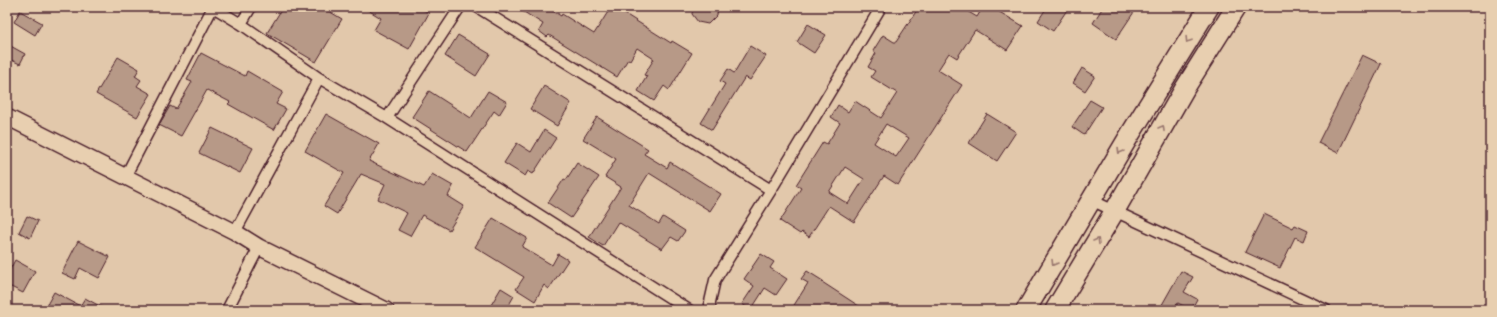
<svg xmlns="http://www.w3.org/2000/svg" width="1497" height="317" viewBox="0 0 1497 317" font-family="'Comic Neue',sans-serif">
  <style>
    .building { fill: #b79987; stroke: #4a1f2b; fill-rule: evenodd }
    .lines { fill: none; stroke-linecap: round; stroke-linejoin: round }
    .street-casing { stroke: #4a1f2b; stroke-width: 13 }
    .secondary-casing { stroke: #4a1f2b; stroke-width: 18 }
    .highway-casing { stroke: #4a1f2b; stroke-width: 22 }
    .street { stroke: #e8cfb0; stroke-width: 10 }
    .secondary { stroke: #e8cfb0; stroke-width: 15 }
    .highway { stroke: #e8cfb0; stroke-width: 19 }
    .oneway { stroke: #99776e }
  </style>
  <rect width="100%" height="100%" fill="#e2c8ab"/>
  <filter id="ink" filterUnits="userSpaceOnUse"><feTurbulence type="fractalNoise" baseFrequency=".025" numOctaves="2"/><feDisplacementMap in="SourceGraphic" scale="8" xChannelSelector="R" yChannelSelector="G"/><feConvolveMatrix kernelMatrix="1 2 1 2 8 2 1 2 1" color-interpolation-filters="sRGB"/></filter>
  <g filter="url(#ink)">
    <path class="building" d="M283 7H322L342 19 316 62 267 33Z
      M363 7H418L429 13 409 49 374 30 381 18Z
      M516 7H546L561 16 562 14 594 34 611 7H614L671 43 672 41 692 53 669 90 664 86 654 101 638 91 647 76 644 75 654 59 637 48 630 60 628 59 617 77 549 35 547 37 539 31 543 24Z
      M693 7H718L717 15 708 24 698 22 692 14Z
      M919 7H960L977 17 983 7H991L1023 26 1007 50 975 30 957 58 949 53 938 70 962 85 898 185 884 176 854 222 829 206 809 237 802 232 800 234 780 221 801 188 796 185 823 142 827 144 840 123 831 117 838 105 848 112 855 101 881 118 897 93 871 77 875 71 868 67 876 53 873 51 883 35 894 42H896ZM886 124 909 138 896 157 874 143ZM845 167 864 179 848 204 829 192Z
      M1047 7H1069L1053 31 1038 21Z
      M1103 7H1126L1134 12 1116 39 1093 23Z
      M20 11 42 23 35 35 14 22Z
      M808 24 826 35 814 53 797 42Z
      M458 35 490 54 476 76 445 56Z
      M7 44 25 54 20 64 7 58Z
      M750 46 766 56 750 80 745 77 712 130 701 123 725 84 720 81 728 69 734 73Z
      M201 53 245 76 247 71 283 92 276 104 286 109 274 130 228 104 230 102 207 90 181 136 159 125 170 106 176 109 192 82 187 80Z
      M1362 55 1381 64 1338 153 1318 143Z
      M118 57 139 69 135 76 141 80 137 86 151 94 137 117 96 94Z
      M1082 68 1095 76 1085 91 1073 83Z
      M544 86 571 103 557 126 530 109Z
      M429 91 471 118 488 91 507 102 499 115 494 111 467 152 412 117Z
      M1090 100 1102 107 1084 135 1072 127Z
      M326 114 379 144 369 161 424 187 432 174 453 186 448 196 464 206 449 230 422 215 410 236 398 230 407 213 378 199 385 184 361 174 337 214 324 206 344 173 305 151Z
      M987 114 1016 132 997 161 969 143Z
      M597 117 648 149 644 154 667 168 670 162 721 194 710 211 649 173 629 205 659 224 663 217 685 231 678 241 671 237 662 249 618 222 603 246 589 237 621 187 605 177 616 159 583 139Z
      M212 128 253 148 240 173 199 153Z
      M544 130 556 138 533 174 528 171 525 176 504 163 517 143 531 152Z
      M577 163 599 177 571 218 548 203 564 179 566 180Z
      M1264 214 1293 228 1295 225 1308 231 1304 241 1295 237 1280 268 1245 252Z
      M27 216 38 221 30 238 19 232Z
      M493 218 527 238 522 247 552 265 558 254 568 260 549 289 544 285 535 301 516 289 524 277 475 247Z
      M78 241 110 257 99 278 80 268 75 279 62 273Z
      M761 254 774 262 770 268 787 279 776 295 765 288 751 310 742 304 754 286 744 279Z
      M15 260 35 271 23 293 7 285V275Z
      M807 271 823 281 822 282 865 310H791L808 283 801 279Z
      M1181 271 1193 277 1184 292 1197 299 1191 310 1178 303 1174 310H1159Z
      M501 288 514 296 506 310H499L491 305Z
      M54 292 80 306 85 298 107 310H44Z"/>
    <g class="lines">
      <defs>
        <path id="street" d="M213 7 241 24 319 78 387 118 689 310
          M477 7 771 190
          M241 24 251 7
          M387 118 460 7
          M125 177 213 7
          M1091 200 1326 310
          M235 232 319 78
          M227 310 259 247
          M710 310V302L715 280 771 190 881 7"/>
        <path id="secondary" d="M7 117 235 232 259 247 386 310"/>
        <path id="highway" d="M1026 310 1131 133 1209 7
          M1055 310 1114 212 1185 88 1236 7"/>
      </defs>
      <use href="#street" class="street-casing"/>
      <use href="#secondary" class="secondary-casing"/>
      <use href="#highway" class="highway-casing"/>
      <use href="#street" class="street"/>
      <use href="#secondary" class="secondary"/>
      <use href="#highway" class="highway"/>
    </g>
    <defs><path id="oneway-chevron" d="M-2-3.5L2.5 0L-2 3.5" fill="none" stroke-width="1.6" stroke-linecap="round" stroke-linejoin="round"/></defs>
    <g class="oneway">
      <use href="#oneway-chevron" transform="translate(1188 40) rotate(122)"/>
      <use href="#oneway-chevron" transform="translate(1162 128) rotate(-60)"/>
      <use href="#oneway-chevron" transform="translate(1120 151) rotate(121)"/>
      <use href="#oneway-chevron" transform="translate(1097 241) rotate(-59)"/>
      <use href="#oneway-chevron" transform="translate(1054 263) rotate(121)"/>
    </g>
  </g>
  <rect width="1497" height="317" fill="none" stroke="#e8cfb0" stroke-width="24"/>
  <rect x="12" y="12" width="1473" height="293" fill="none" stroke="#4a1f2b" stroke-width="1.5" filter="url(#ink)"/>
</svg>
